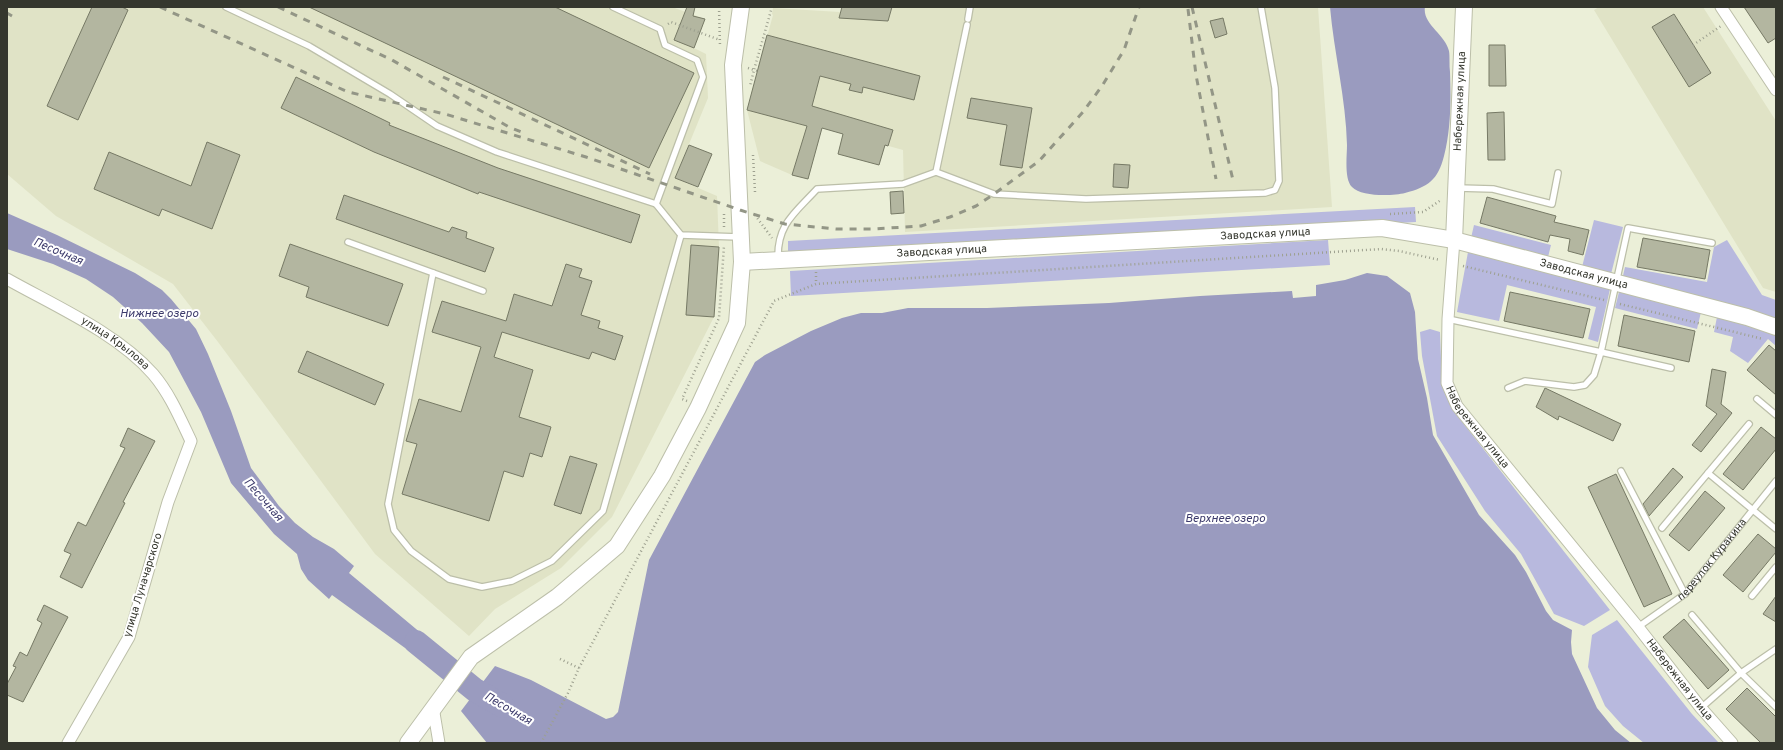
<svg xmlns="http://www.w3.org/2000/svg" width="1783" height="750" viewBox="0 0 1783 750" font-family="Overpass,sans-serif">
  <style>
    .built { fill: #e0e3c6 }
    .green { fill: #b8b9de }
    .water { fill: #9a9bbf }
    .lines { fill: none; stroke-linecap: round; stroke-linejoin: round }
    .river { stroke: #9a9bbf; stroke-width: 24 }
    .building { fill: #b3b6a0; stroke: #767965 }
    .lane-casing { stroke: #bcbfa9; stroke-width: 8 }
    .street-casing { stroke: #bcbfa9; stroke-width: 13 }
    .secondary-casing { stroke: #bcbfa9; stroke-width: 18 }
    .path { stroke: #9da08f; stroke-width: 2.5; stroke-dasharray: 1 3; stroke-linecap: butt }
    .lane { stroke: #fff; stroke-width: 5.5 }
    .street { stroke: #fff; stroke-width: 11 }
    .secondary { stroke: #fff; stroke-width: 16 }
    .rail { stroke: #939686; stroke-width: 3; stroke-dasharray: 7 7; stroke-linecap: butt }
    .labels { text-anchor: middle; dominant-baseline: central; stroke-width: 4; stroke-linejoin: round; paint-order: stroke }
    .street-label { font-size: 11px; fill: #35372e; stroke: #fff }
    .water-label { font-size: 12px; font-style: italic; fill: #3d3b6c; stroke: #fff }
  </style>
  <rect width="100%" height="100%" fill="#ebefd8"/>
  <path class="built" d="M7 7H672L705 19 694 48 706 54 708 98 675 178 717 196 719 247 714 317 612 517 561 568 495 609 469 636 375 554 218 342 173 284 56 216 7 174Z
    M892 7H1318L1332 207 905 232 903 150 885 145 879 165 838 154 843 134 822 128 808 179 792 175 760 161 747 110 773 15 772 14 773 8 890 15Z
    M1599 7H1703L1776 121V292L1763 288 1594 10Z"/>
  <path class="green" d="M1415 207 1416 222 788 256V241Z
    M1594 220 1623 227 1611 274 1582 267Z
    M1474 225 1551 245 1548 257 1471 238Z
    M1328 240 1330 265 791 296 790 271Z
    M1727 240 1762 295 1776 300V319L1622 280 1625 267 1707 282 1714 247Z
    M1468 252 1610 289 1598 342 1588 339 1596 307 1507 285 1499 321 1457 312Z
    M1619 292 1701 312 1697 329 1615 308Z
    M1717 317 1769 331 1776 334V346L1768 339 1748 363 1730 351 1733 337 1714 332Z
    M1430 329 1440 332 1442 385 1452 409 1610 610 1584 626 1554 614 1521 554 1485 511 1437 436 1422 356 1420 332Z
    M1617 620 1692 714 1719 743H1644L1623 726 1605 706 1588 667 1592 635Z"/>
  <path class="water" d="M1330 7H1425C1422 24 1445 34 1449 51 1450 57 1449 65 1450 72 1451 100 1451 129 1444 156 1438 180 1428 187 1405 193 1393 196 1361 197 1352 187 1344 179 1347 156 1347 145 1346 99 1334 53 1330 7Z
    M7 213 57 235 135 273 162 290 171 299 196 329 208 354 231 411 251 468 279 506 295 523 313 537 334 549 354 566 349 573 446 654 434 669 332 595 329 599 308 580 301 569 297 554 274 534 231 483 201 412 169 352 142 323 113 297 86 279 53 264 7 249Z
    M1367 273 1387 276 1410 293 1415 312 1418 359 1427 398 1433 435 1479 515 1515 555 1526 572 1546 611 1553 620 1572 630 1571 642 1572 654 1597 708 1615 730 1631 743H487L461 711 495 666 531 680 606 719 613 717 618 712 649 560 755 362 765 355 811 331 842 318 861 313H882L908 308H987L1109 303 1200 296 1292 291 1293 298 1316 296V285L1345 280Z"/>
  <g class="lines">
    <path class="river" d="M416 642 475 690 503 706"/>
  </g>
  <path class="building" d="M92 7H122L128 10 78 120 47 106Z
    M309 7H555L694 73 649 168Z
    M687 7H695L693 16 705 19 694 48 674 40Z
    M842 7H892L888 21 839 18Z
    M1744 7H1776V38L1768 43Z
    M1674 14 1711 73 1689 87 1652 27Z
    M1223 18 1227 34 1215 38 1210 21Z
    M767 35 920 76 914 100 863 87 862 93 849 90 851 84 820 76 812 106 893 130 888 146 885 145 879 165 838 154 843 134 822 128 808 179 792 175 807 126 747 110Z
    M1489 45H1505L1506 86H1489Z
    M296 77 390 123 389 125 498 168 640 215 631 243 479 192 478 194 374 152 281 108Z
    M971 98 1032 108 1022 168 1000 165 1007 125 967 118Z
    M1504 112 1505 160H1488L1487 113Z
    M207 142 240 155 212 229 162 209 159 216 94 189 109 152 191 186Z
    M689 145 712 154 698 187 675 178Z
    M1114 164 1130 165 1128 188 1113 187Z
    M903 191 904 213 891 214 890 192Z
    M344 195 449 232 452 227 467 232 466 238 494 248 485 272 336 219Z
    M1487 197 1556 216 1554 222 1589 230 1583 255 1568 251 1570 239 1550 235 1548 242 1480 223Z
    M1643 238 1710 250 1705 279 1637 267Z
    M290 244 403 284 388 326 306 297 309 287 279 276Z
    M691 245 719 247 714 317 686 315Z
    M566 264 582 269 579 277 592 281 581 315 600 321 598 328 623 336 615 360 592 352 589 359 502 332 494 357 533 370 519 417 551 427 542 457 530 453 523 477 504 471 489 521 402 494 417 444 406 441 419 399 461 412 481 347 432 332 442 301 506 321 514 294 552 306Z
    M1510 292 1590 309 1583 338 1504 321Z
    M1624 315 1695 331 1689 362 1618 346Z
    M1769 345 1776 351V395L1747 370Z
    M307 351 384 384 375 405 298 372Z
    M1712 369 1726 372 1721 404 1732 413 1701 452 1692 445 1717 414 1706 406Z
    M1545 388 1621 424 1613 441 1559 416 1558 420 1536 407Z
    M1761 427 1776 439V449L1743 490 1723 474Z
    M128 428 155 441 123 502 125 503 82 588 60 577 71 554 64 551 78 522 86 526 125 448 120 446Z
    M570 456 597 464 581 514 554 505Z
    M1673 468 1683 477 1649 516 1643 504Z
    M1616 474 1672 594 1644 607 1588 487Z
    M1705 491 1725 508 1689 551 1669 535Z
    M1758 534 1776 549V552L1743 592 1723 575Z
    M1776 596V622L1763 614Z
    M44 605 68 617 23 702 7 695V684L16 667 13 666 20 652 27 656 42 623 37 620Z
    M1684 619 1729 670 1708 689 1663 637Z
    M1747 688 1776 717V743H1761L1726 709Z"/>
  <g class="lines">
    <defs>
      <g id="lane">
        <path d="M226 7 309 46 390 94 437 126 497 152 656 204"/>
        <path d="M613 7 660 29 665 45 697 60 703 77 656 204 681 235 739 237"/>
        <path d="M968 19 970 7"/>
        <path d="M936 172 967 25"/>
        <path d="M1458 188 1493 189 1552 204 1558 173"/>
        <path d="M348 242 483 291"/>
        <path d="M778 259C777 224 795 213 817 189L903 184 936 172 994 194 1086 199 1265 193 1275 190 1279 181 1275 88 1261 7"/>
        <path d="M433 273 388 504 394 530 411 551 449 579 482 587 512 581 552 561 603 511 681 235"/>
        <path d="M1448 319 1601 352 1628 228 1712 243"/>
        <path d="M1508 388 1525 381 1574 387 1585 385 1594 375 1601 352 1671 368"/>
        <path d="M1757 399 1776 415"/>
        <path d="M1621 471 1685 594"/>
        <path d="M1708 473 1749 424"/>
        <path d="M1662 528 1708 473 1776 529"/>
        <path d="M1752 596 1776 567"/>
        <path d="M1692 615 1741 673 1701 708"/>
        <path id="s1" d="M1638 627 1685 594 1776 481"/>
        <path d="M1776 649 1741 673 1776 707"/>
      </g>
      <g id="street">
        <path d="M1721 7 1776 90"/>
        <path id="s2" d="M1454 240 1448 319 1447 383 1457 406 1638 627 1701 708 1732 743"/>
        <path id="s3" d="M7 279C55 306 117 333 153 374 170 394 180 418 191 441L168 502 129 637 68 743"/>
        <path d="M433 707 439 743"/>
      </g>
      <g id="secondary">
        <path id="s4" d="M1454 240 1464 7"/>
        <path id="s5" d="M742 262 1382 228 1454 240 1747 317 1776 327"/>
        <path d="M408 743 471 657 557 597 617 546 662 476 698 408 737 323 742 262 733 65 741 7"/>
      </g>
    </defs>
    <use href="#lane" class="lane-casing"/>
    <use href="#street" class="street-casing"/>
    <use href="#secondary" class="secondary-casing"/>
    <path class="path" d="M719 7 720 46
      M668 24 671 22 720 40
      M1693 45 1721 26
      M748 68 754 70 750 86
      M757 71 754 70 772 7
      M753 155 755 192
      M724 214V229
      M1390 214 1423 212 1441 200
      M755 215 772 238
      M1463 266 1604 300
      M816 272V284
      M1620 304 1763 339
      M687 401 682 399 719 318 724 246
      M560 659 579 668
      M541 743 568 693 579 668 774 301 816 284 1381 249 1399 251 1440 260"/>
    <use href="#lane" class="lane"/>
    <use href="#street" class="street"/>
    <use href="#secondary" class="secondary"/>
    <path class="rail" d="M160 7 348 92 445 114 586 157 740 210 785 224 836 229H873L921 226 950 217 976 206 994 194 1039 161 1083 112 1102 86 1124 50 1139 7
      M278 7 392 60 509 127 524 133
      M1192 7 1233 180
      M1188 9 1196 75 1216 179
      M7 13 12 16
      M443 77 650 174"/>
  </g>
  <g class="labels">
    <g class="street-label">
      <text stroke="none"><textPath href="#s4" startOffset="139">Набережная улица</textPath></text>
      <text stroke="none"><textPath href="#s5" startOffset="524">Заводская улица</textPath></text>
      <text stroke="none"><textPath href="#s5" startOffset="200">Заводская улица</textPath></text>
      <text stroke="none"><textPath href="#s5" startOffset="848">Заводская улица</textPath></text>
      <text stroke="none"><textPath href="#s3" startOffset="126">улица Крылова</textPath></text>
      <text stroke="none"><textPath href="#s2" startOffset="197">Набережная улица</textPath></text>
      <text stroke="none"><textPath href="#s1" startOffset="101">переулок Куракина</textPath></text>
      <text transform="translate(143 585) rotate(-73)">улица Луначарского</text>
      <text stroke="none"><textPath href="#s2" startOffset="521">Набережная улица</textPath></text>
    </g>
    <g class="water-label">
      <text transform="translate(58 252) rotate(23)">Песочная</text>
      <text x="159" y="314">Нижнее озеро</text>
      <text transform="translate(263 500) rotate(49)">Песочная</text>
      <text x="1225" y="519">Верхнее озеро</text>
      <text transform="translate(508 709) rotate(30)">Песочная</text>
    </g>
  </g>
  <rect width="1783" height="750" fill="none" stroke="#35372e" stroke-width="16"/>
</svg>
